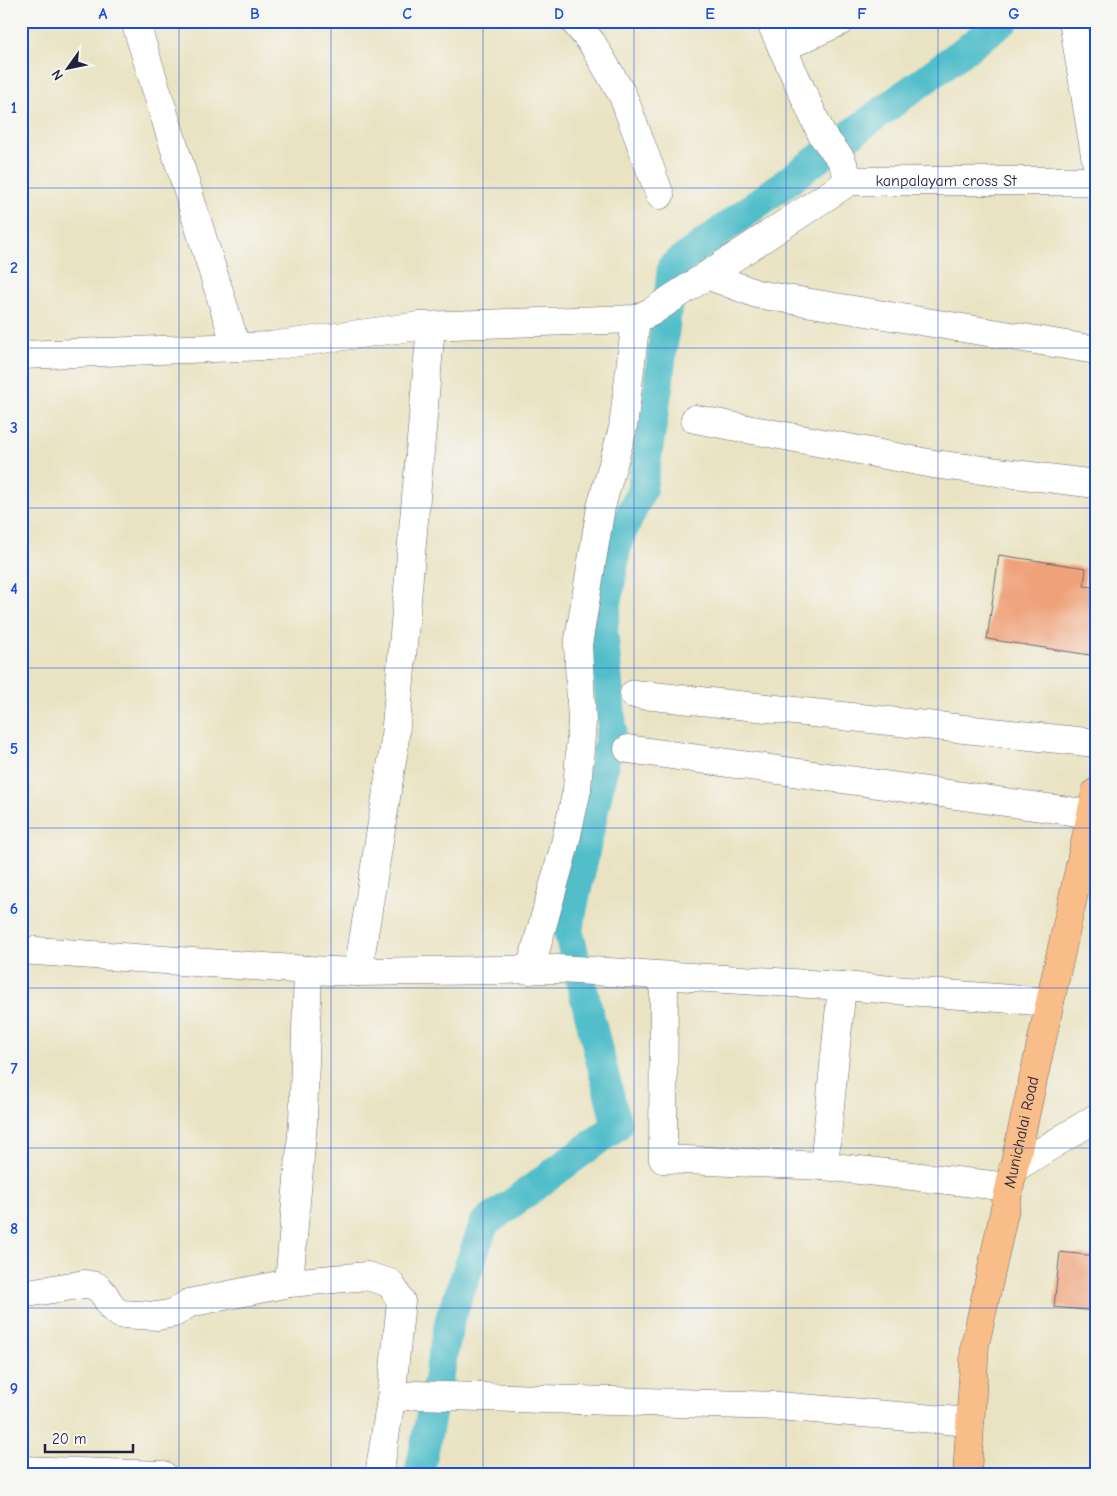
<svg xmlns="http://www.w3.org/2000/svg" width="1117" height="1496" viewBox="0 0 1117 1496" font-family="'Comic Neue',sans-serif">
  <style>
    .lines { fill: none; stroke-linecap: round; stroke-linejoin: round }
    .canal { stroke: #51beca; stroke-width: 30 }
    .building { fill: #efa27a }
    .minor-casing { stroke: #68666b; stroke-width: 29 }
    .major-casing { stroke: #68666b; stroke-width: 29 }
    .minor { stroke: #fff; stroke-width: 28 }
    .major { stroke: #f8bd89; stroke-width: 28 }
    .grid { fill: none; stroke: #1d4ed8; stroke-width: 1; stroke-opacity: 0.55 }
    .labels { text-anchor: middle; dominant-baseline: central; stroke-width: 4; stroke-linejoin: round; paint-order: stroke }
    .street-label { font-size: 16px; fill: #22223b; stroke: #f6f6f2 }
    .neatline { fill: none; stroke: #1d4ed8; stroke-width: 2 }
    .grid-label { font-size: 16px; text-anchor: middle; font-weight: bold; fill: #1d4ed8 }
  </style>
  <rect width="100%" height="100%" fill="#f6f6f2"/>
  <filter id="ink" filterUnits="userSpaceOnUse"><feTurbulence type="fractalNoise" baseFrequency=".02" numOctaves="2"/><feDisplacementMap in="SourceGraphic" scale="10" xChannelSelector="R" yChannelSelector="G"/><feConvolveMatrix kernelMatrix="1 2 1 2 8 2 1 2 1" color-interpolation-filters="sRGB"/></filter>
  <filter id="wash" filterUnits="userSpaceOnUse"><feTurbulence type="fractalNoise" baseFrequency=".0096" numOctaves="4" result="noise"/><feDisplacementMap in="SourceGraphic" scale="20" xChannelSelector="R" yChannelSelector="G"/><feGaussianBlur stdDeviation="1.12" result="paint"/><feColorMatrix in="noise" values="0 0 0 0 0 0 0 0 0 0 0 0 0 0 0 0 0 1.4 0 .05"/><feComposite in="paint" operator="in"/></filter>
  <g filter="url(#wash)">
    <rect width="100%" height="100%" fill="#eae3c3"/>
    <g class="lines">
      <path class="canal" d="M419 1475 450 1319 484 1224 617 1126 568 930 612 727 603 628 617 543 642 489 658 387 672 267 1004 21"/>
    </g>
    <g id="blocks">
      <path class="building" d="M999 555 1086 568 1084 586 1096 587V656L987 639Z
        M1060 1252 1096 1256V1311L1054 1307Z"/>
    </g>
  </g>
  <g filter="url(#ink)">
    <use href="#blocks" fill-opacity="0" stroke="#68666b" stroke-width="1"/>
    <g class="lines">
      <defs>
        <g id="minor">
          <path d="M135 21 236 346"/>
          <path d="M574 21 592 43 623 96 660 195"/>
          <path d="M770 21 822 135 841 159 850 181"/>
          <path d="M1073 21 1096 161"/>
          <path d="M782 48 841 21"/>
          <path id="s1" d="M850 181H1096"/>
          <path d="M707 275 757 294 1096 350"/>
          <path d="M21 355 270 346 419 326 636 319 651 312 850 181"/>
          <path d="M695 419 933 464 1096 484"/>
          <path d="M634 694 1096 743"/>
          <path d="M628 749 1091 814"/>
          <path d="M21 950 308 970 358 972 559 969 842 986 1050 1002"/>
          <path d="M530 970 564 848 577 790 582 722 578 645 601 507 623 428 636 319"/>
          <path d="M358 972 394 748 431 326"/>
          <path d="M664 976 663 1159 824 1166 1009 1187"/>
          <path d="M824 1166 842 986"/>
          <path d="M1013 1169 1096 1118"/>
          <path d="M289 1283 303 1122 308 970"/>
          <path d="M21 1294 85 1284 96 1286 104 1294 112 1308 120 1314 158 1316 174 1313 189 1303 289 1283 367 1276 390 1283 401 1301 391 1399 379 1475"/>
          <path d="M391 1399 415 1395 778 1406 970 1422"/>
          <path d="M21 1470 163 1475"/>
        </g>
        <g id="major">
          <path id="s2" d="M967 1475 975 1345 1096 792"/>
        </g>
      </defs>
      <use href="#minor" class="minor-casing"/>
      <use href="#major" class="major-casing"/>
      <use href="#minor" class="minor"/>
      <use href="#major" class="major"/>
    </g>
  </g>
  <path class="grid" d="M179 21V1475M331 21V1475M483 21V1475M634 21V1475M786 21V1475M938 21V1475M21 188H1096M21 348H1096M21 508H1096M21 668H1096M21 828H1096M21 988H1096M21 1148H1096M21 1308H1096"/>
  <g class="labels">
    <g class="street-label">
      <text stroke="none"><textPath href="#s1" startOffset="96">kanpalayam cross St</textPath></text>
      <text stroke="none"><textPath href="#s2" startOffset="348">Munichalai Road</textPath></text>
    </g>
  </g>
  <rect width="1117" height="1496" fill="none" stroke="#f6f6f2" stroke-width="55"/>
  <g transform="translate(68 68) rotate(237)" stroke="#f6f6f2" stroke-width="4" paint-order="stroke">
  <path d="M0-4L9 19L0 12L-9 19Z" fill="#22223b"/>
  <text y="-8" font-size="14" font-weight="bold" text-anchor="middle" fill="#22223b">N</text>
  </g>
  <path d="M45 1444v8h88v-8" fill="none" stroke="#22223b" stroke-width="2.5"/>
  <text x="52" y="1444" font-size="15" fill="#22223b" stroke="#f6f6f2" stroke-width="4" paint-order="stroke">20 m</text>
  <rect x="28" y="28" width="1062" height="1440" class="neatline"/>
  <g class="grid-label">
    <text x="103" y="19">A</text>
    <text x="255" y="19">B</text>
    <text x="407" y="19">C</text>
    <text x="559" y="19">D</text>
    <text x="710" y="19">E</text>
    <text x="862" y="19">F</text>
    <text x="1014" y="19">G</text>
    <text x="14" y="113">1</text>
    <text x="14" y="273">2</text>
    <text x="14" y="433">3</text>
    <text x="14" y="594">4</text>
    <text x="14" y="754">5</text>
    <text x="14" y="914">6</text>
    <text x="14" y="1074">7</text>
    <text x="14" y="1234">8</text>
    <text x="14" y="1394">9</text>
  </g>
</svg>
